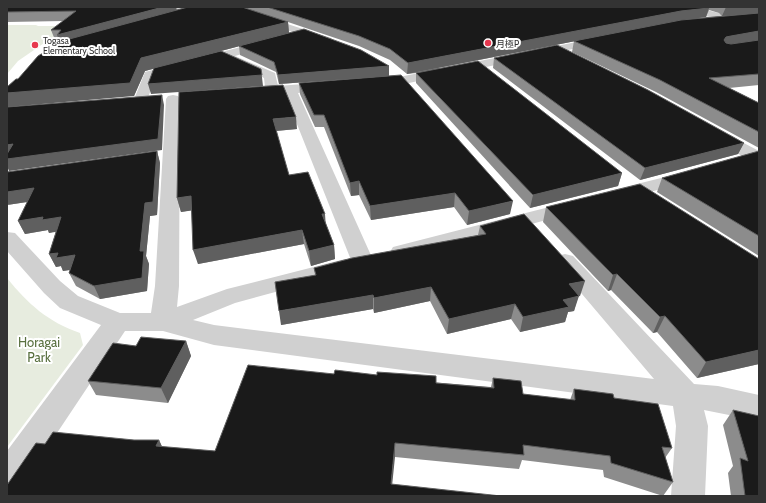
<svg xmlns="http://www.w3.org/2000/svg" width="766" height="503" viewBox="0 0 766 503" font-family="Cabin,'Noto Sans JP',sans-serif">
  <style>
    .green { fill: #e7ecdf }
    .lines { fill: none; stroke-linecap: round; stroke-linejoin: round }
    .minor { fill: #d0d0d0; fill-rule: evenodd }
    .wall { fill: #8c8c8c; fill-rule: evenodd }
    .shaded-wall { fill: #5f5f5f }
    .building { fill: #1a1a1a; stroke: #5f5f5f }
    .poi-dot { fill: #e7384f; stroke: #fff; stroke-width: 1.5 }
    .labels { text-anchor: middle; dominant-baseline: central; stroke-width: 4; stroke-linejoin: round; paint-order: stroke }
    .far-poi-label { font-size: 9px; fill: #333; stroke: #fff; text-anchor: start }
    .near-park-label { font-size: 13px; fill: #59703f; stroke: #fff }
  </style>
  <rect width="100%" height="100%" fill="#fff"/>
  <path class="green" d="M7 25H38L36 26H69L64 44 58 43 60 41 63 30 18 61 7 74Z
    M7 278C28 304 48 322 80 333L83 345 7 447Z"/>
  <g class="lines">
    <path class="minor" d="M142 7H211L213 9 208 12 197 10 146 11 143 10Z
      M220 7H235L331 38 333 40 327 43 323 42 222 9Z
      M679 7C707 7 733 17 759 26V33L727 22 681 9Z
      M602 37 606 38 608 40 606 42 404 84 375 87 370 86 368 83 370 80 375 79 404 76Z
      M268 40 272 41 274 43 272 45 235 56 275 73 278 86 329 82 334 83 336 86 334 89 329 90 298 93 374 262 371 267 363 269 356 267 353 271 235 303 193 320 214 325 654 379 554 261 557 256 565 254 573 256 694 384 718 386 759 395V421L704 410 708 426 705 496H671L676 426 673 406 214 345 163 331H125L19 490 7 494V451L101 325 60 308 44 293 7 251V232L15 233 60 281 78 296 120 313H151L155 286 166 99 168 96 173 95 178 96 180 99 179 286 177 307 227 289 345 259 351 260 285 94 255 96 250 95 248 92 250 89 265 87 264 78 230 62 228 59 229 57 156 77 145 105 140 106 135 105 133 102 145 72Z
      M715 129 721 131 759 151V160H749L709 137 707 134 709 131Z
      M689 171 695 172 698 176 695 180 616 201 609 199 606 195 609 191Z
      M573 201 580 203 583 207 580 211 401 259 393 257 390 252 393 247Z"/>
  </g>
  <path class="wall" d="M7 7H176L177 10 186 7H759V85L729 88 759 103V148L656 92 572 52 574 41 678 21 438 68 622 173 618 186 530 208 416 83V73L407 74 390 60 359 46 288 22 289 33 145 71 134 96 18 79 60 42 59 40H55L51 30 64 21 7 22ZM709 10 719 13 722 16 688 19 706 17Z
    M239 46 389 66V76L279 84 276 72 240 55Z
    M494 58 744 143 738 154 640 180 493 68Z
    M299 83 510 214 467 225 454 207 371 220 359 195 351 196 324 127H315L300 94Z
    M179 92 297 129 276 131 289 175 326 224 334 245 335 259 311 266 304 244 198 264 192 210 181 212 177 198Z
    M157 151 160 163 157 215 150 216 146 256 149 264 147 291 100 299 76 286 69 273 70 270 63 271 61 266 56 267 49 254 56 231 49 233 48 230 25 234 18 221 27 202 7 205Z
    M759 151V256L657 192 662 178Z
    M546 207 759 259V364L697 378 657 332 653 333 611 290 608 291 543 222Z
    M480 226 580 296H578L574 311 568 312 565 322 520 332 511 319 447 334 430 301 374 313 373 309 281 325 315 275 314 268 478 235Z
    M186 341 191 356 168 403 96 395 88 381 136 346Z
    M334 374 491 387 493 378 523 394 570 400 574 389 614 398 672 448 665 458 673 482 663 496 604 477 603 470 522 460 519 469 395 457 7 496 45 444 134 440H159L162 447 215 451Z
    M733 410 759 496H731L728 473 733 466 723 425Z"/>
  <path class="shaded-wall" d="M163 7H176L177 13 61 45 57 35Z
    M726 7H759V13L722 16Z
    M709 8 706 17 678 21 407 74 408 63 681 11Z
    M288 22 289 33 145 71 134 96 7 107V93L141 58Z
    M759 31V40L727 46 724 40 726 37 731 36Z
    M389 66V76L279 84 278 75Z
    M261 69 263 86 151 94 148 84Z
    M162 95 164 105 162 150 9 171 7 166V159Z
    M296 117 297 129 275 131 273 119Z
    M744 143 738 154 640 180 645 168Z
    M13 144 7 157V145Z
    M157 151 160 163 157 215 150 216 146 256 149 264 147 291 100 299 94 286 140 251 145 203Z
    M622 173 618 186 530 208 533 195Z
    M359 181V195L351 196 350 183Z
    M34 188 40 200 7 205V189Z
    M455 193 454 207 371 220 370 206Z
    M191 196 195 210 181 212 177 198Z
    M513 201 510 214 467 225 469 211Z
    M322 214H325L326 228Z
    M43 217H61L67 230 49 233 48 230 25 234 18 221Z
    M302 230 304 244 198 264 193 250Z
    M334 245 335 259 311 266 309 251Z
    M58 253 75 255 81 268 63 271 61 266 56 267 49 254Z
    M617 274 611 290 608 291 613 275Z
    M585 281 580 296 564 299 569 284Z
    M431 287 430 301 374 313V298Z
    M373 295V309L281 325 279 311Z
    M579 296 574 311 568 312 565 322 520 332 523 317 563 300Z
    M515 304 511 319 447 334 449 319Z
    M665 316 657 332 653 333 660 317Z
    M186 341 191 356 168 403 161 388Z
    M759 350V364L697 378 706 362Z
    M159 440 166 455 156 446Z
    M395 443V457L391 496V484Z"/>
  <path class="building" d="M7 7H163L57 35 61 30H51L76 11 7 12Z
    M188 7H242L288 22 141 58 130 83 7 93V87L16 79H18L38 56 62 41Z
    M267 7H704L709 8 681 11 408 63 390 49 359 36Z
    M759 13V31L731 36 726 37 724 40 726 43 731 44 759 40V74L709 78 759 103V132L660 80 574 41 681 20Z
    M304 29 361 50 389 66 278 75 274 62 239 46Z
    M557 45 648 90 744 143 645 168 494 58Z
    M221 51 261 69 262 75 148 84 154 68Z
    M478 61 622 173 533 195 416 73Z
    M401 75 513 201 469 211 455 193 370 206 359 181 350 183 324 115H314L299 83Z
    M283 85 296 117 273 119 289 175 308 172 325 214H322L334 245 309 251 302 230 193 250 191 196 177 198 179 92Z
    M162 95 158 139 7 159V154L13 144 7 145V107Z
    M157 151 153 202 145 203 140 251H144L142 278 94 286 69 273 75 255 56 258 58 253 49 254 61 217 42 220 43 217 18 221 34 188 7 192V172Z
    M759 151V236L662 178Z
    M640 184 759 259V350L706 362 665 316 660 317 617 274 613 275 546 207Z
    M524 214 585 281 569 284 579 296 563 300 569 307 523 317 515 304 449 319 431 287 374 298 373 295 279 311 275 282 316 275 314 268 352 258 486 234 480 226Z
    M141 337 186 341 161 388 88 381 113 343 136 346Z
    M248 365 334 374 335 370 377 375V372L436 376V383L494 388 493 378 521 381 523 394 575 400 574 389 613 394 614 398 658 404 672 448 662 447 673 482 611 463 610 456 523 445 524 455 395 443 391 484 501 496H7V485L36 443 45 444 53 432 134 440H159L156 446 215 451Z
    M733 410 759 416V496H745L740 458 748 461Z"/>
  <g class="poi-dot">
    <circle cx="488" cy="43" r="4"/>
    <circle cx="35" cy="45" r="4"/>
  </g>
  <g class="labels">
    <g class="far-poi-label">
      <text x="43" y="40">Togasa<tspan x="43" dy="10">Elementary School</tspan></text>
      <text x="496" y="43">月極P</text>
    </g>
    <g class="near-park-label">
      <text x="39" y="342">Horagai<tspan x="39" dy="15">Park</tspan></text>
    </g>
  </g>
  <rect width="766" height="503" fill="none" stroke="#333333" stroke-width="16"/>
</svg>
